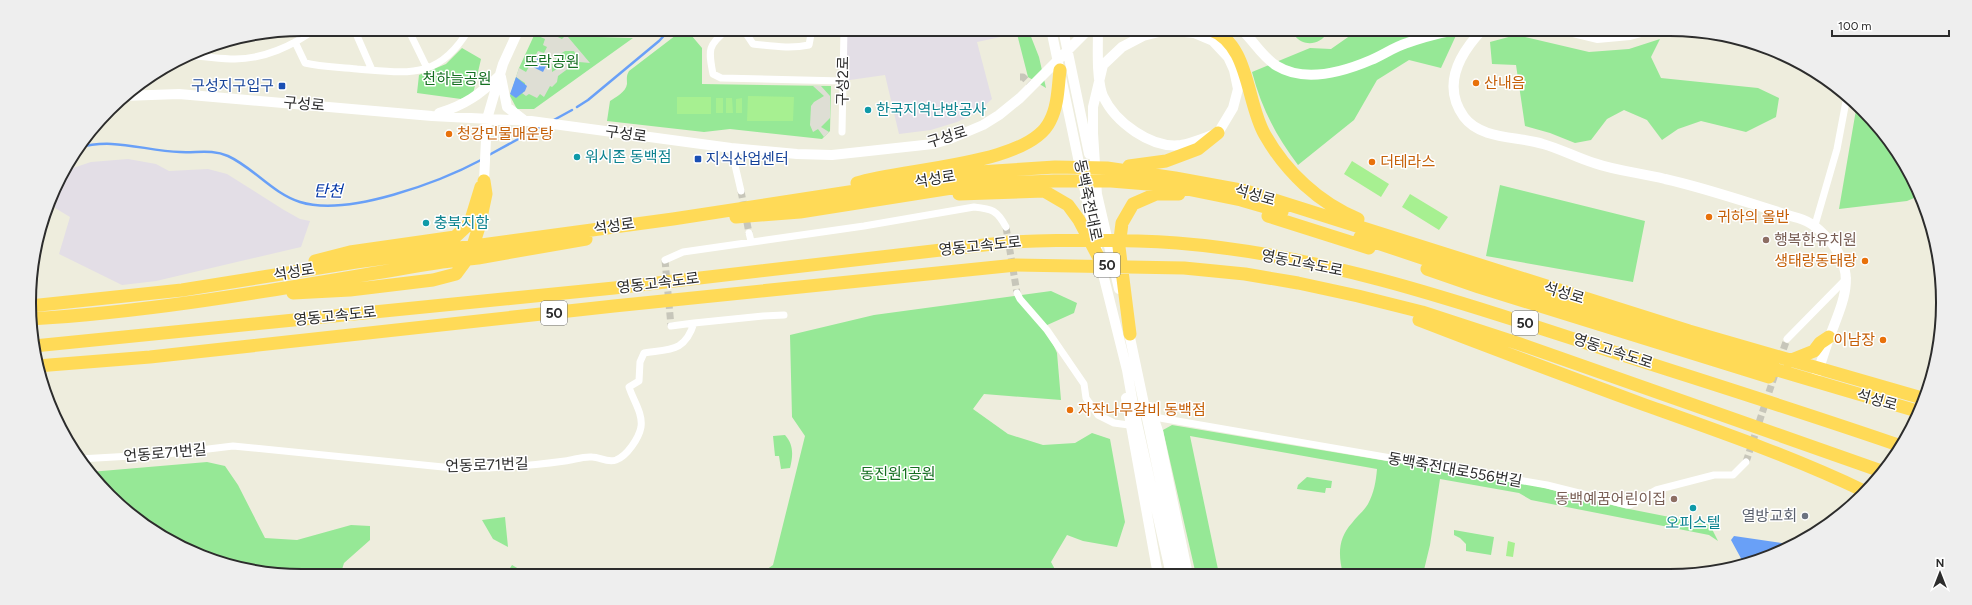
<svg xmlns="http://www.w3.org/2000/svg" width="1972" height="605" viewBox="0 0 1972 605" font-family="Figtree,'Noto Sans KR',sans-serif">
  <style>
    .industrial { fill: #e3dee6 }
    .green { fill: #96e896 }
    .pitch { fill: #a7f091 }
    .plaza { fill: #deded4 }
    .water { fill: #69a0f7 }
    .lines { fill: none; stroke-linecap: round; stroke-linejoin: round }
    .stream { stroke: #69a0f7; stroke-width: 2.5 }
    .street-tunnel { stroke: #c7c6ba; stroke-width: 7; stroke-dasharray: 7 3.5; stroke-linecap: butt }
    .street { stroke: #fff; stroke-width: 7 }
    .secondary { stroke: #fff; stroke-width: 10 }
    .highway { stroke: #ffda57; stroke-width: 13 }
    .food-dot { fill: #e8710a; stroke: #fff; stroke-width: 1.5 }
    .transit-dot { fill: #1a4fb4; stroke: #fff; stroke-width: 1.5 }
    .culture-dot { fill: #0f9aa8; stroke: #fff; stroke-width: 1.5 }
    .education-dot { fill: #8d6e63; stroke: #fff; stroke-width: 1.5 }
    .worship-dot { fill: #6b7280; stroke: #fff; stroke-width: 1.5 }
    .labels { text-anchor: middle; dominant-baseline: central; stroke-width: 3; stroke-linejoin: round; paint-order: stroke }
    .shield { fill: #fff; stroke: #6b6b6b; stroke-width: 1 }
    .shield-label { font-size: 14px; font-weight: bold; fill: #2c2c2c }
    .park-label { font-size: 15px; fill: #156f21; stroke: #fff }
    .street-label { font-size: 15px; fill: #2c2c2c; stroke: #fff }
    .food-label { font-size: 15px; fill: #c56008; stroke: #fff; text-anchor: start }
    .transit-label { font-size: 15px; fill: #164399; stroke: #fff; text-anchor: end }
    .culture-label { font-size: 15px; fill: #0d838f; stroke: #fff; text-anchor: start }
    .education-label { font-size: 15px; fill: #785e54; stroke: #fff; text-anchor: start }
    .worship-label { font-size: 15px; fill: #5b616d; stroke: #fff; text-anchor: end }
    .water-label { font-size: 16px; font-style: italic; fill: #0437a7; stroke: #fff }
    .rim { fill: none; stroke: #2c2c2c; stroke-width: 2 }
  </style>
  <rect width="100%" height="100%" fill="#eeeddd"/>
  <path class="industrial" d="M844 29H1004L1005 36 977 42 992 99 976 113 957 122 931 130 899 134 885 75 843 81Z
    M128 159 156 164 169 171 208 169 227 174 284 210 300 219 310 221 301 247 156 281 122 285 59 254 70 217 55 208 56 185 59 178 73 168 91 162Z"/>
  <path class="green" d="M537 29H558L565 36 633 38 534 109H517L510 96 519 68Z
    M684 29H686L702 48V84L831 86 830 131 822 139 730 129 704 132 607 121 610 101C616 97 626 92 627 84 627 79 626 76 629 71Z
    M1004 29H1028L1039 57 1046 88 1028 77 1017 34 1005 36Z
    M1305 29H1327L1325 32 1327 33C1320 45 1304 47 1295 36Z
    M1365 29H1459L1441 68 1409 60 1377 80 1354 120 1298 165C1276 136 1261 107 1252 72L1310 48 1331 49 1351 35Z
    M1516 35 1589 52 1629 49 1660 39 1651 57 1661 78 1758 88 1779 98 1776 117 1746 132 1701 121 1678 129 1662 140 1647 120 1624 110 1607 119 1591 140 1575 143 1550 133 1525 126 1516 65 1492 64 1490 42Z
    M462 48 481 59 473 94 461 99 417 93 419 75 446 64Z
    M1857 104 1897 151 1921 195 1907 201 1839 209Z
    M1500 185 1645 221 1633 282 1486 256Z
    M1051 291 1077 303 1074 313 1045 326 1057 353 1061 400 984 394 973 409 1008 434 1043 445 1075 443 1092 433 1110 439 1125 522 1117 547 1083 541 1067 535 1051 562 1058 575H759L773 565 805 436 792 417 790 335 874 315Z
    M1172 425 1537 486 1624 508 1710 525 1718 541 1709 535 1531 500 1519 493 1440 479 1430 545 1423 574H1343C1338 555 1338 538 1352 523 1357 516 1364 511 1368 504 1374 493 1376 481 1377 469L1190 436 1219 574 1196 575 1163 430Z
    M785 435C794 445 793 456 790 468L781 469 779 456H775L773 436Z
    M207 462 225 466 238 485 265 538 297 540 351 525 370 526V540L344 563 340 576C310 576 279 576 249 571 200 561 144 532 109 496 102 488 96 480 90 472Z
    M1307 477 1332 481 1331 488H1326L1325 493 1297 489 1298 485Z
    M505 517 508 547 493 539 482 520Z
    M1454 530 1494 537 1491 555 1466 551V544L1460 538 1454 535Z
    M512 565 531 576H505Z"/>
  <path class="pitch" d="M748 96 794 97 793 121H747Z
    M677 97H711V114H677Z
    M716 98H723V113H716Z
    M726 98H732L733 113H726Z
    M742 98V113H736V99Z
    M1352 161 1389 184 1381 197 1344 174Z
    M1410 194 1448 217 1439 230 1402 207Z
    M1508 541 1515 543 1513 557 1506 556Z"/>
  <path class="plaza" d="M536 31 545 36 547 32 562 39 564 37H568L590 63 579 62 574 51H565L557 56 552 65V72L570 61 573 65 558 76 557 82 552 87 550 86 544 97 540 94 537 98 529 94 526 96 522 93 525 91V83L516 77 519 68 526 72 538 51 544 53 547 47 543 45 545 39 534 34Z
    M813 86H821L830 96V118L821 127 829 132 824 137 818 129 813 132 810 125 811 106 814 102 824 96Z"/>
  <path class="water" d="M538 57 548 62 543 72 533 67Z
    M516 77 527 86 525 91 516 98 510 94Z
    M1734 536 1795 545 1743 562 1731 540Z"/>
  <g class="lines">
    <path class="stream" d="M577 107 588 100 659 41 670 29
      M552 121 572 110
      M78 148C113 137 145 151 180 152 197 153 212 149 228 156 254 168 272 193 300 202 348 217 440 182 483 159
      M489 155 542 126"/>
    <path class="street-tunnel" d="M1020 77H1023L1035 89
      M741 191 749 233
      M1006 227 1017 293
      M665 260 671 326
      M1780 359 1787 339
      M1746 462 1775 374"/>
    <path class="street" d="M354 29 372 70
      M408 29 427 68
      M728 29C708 45 708 49 713 74L721 78 843 81
      M743 29 753 44C773 46 790 49 809 45L812 29
      M295 42 305 63C322 67 340 67 357 69 409 73 439 80 469 29
      M188 56C204 56 219 59 235 59 263 59 293 46 315 29
      M842 132 844 29
      M731 148 741 191
      M1815 225 1837 149 1847 96
      M749 233 751 241
      M665 260 683 252 864 226 974 207C992 209 997 210 1006 227
      M1017 293 1020 299 1047 330 1084 384 1086 398 1098 415 1114 423 1129 425
      M671 326 694 323
      M1787 339 1847 278
      M1154 417 1547 485 1627 505H1630L1656 490 1714 475H1733L1746 462
      M79 459 167 454 233 446 453 468C490 469 528 466 565 461 574 460 583 456 592 457 600 457 607 463 616 460 627 456 639 438 641 427 643 413 633 400 629 387L639 381 640 362 644 353C670 349 685 352 694 323L763 316 784 315
      M403 576 405 574 413 576"/>
    <path class="secondary" d="M1051 29 1099 258 1127 370 1134 410 1171 575
      M1063 29 1089 154
      M1241 29C1254 41 1262 57 1277 66 1305 83 1343 72 1371 60 1383 55 1394 47 1407 43 1427 36 1447 30 1469 29
      M1483 29C1460 53 1441 85 1464 117 1481 140 1519 136 1543 144 1561 149 1577 158 1594 163 1617 171 1641 173 1665 179 1710 189 1754 205 1798 218 1812 222 1820 230 1830 241 1858 274 1843 301 1830 336 1825 348 1822 361 1817 374
      M1560 29 1597 38 1630 35 1652 29
      M501 77 507 107 525 121
      M123 96 179 94 432 116 531 121 731 148 797 154 832 155 933 144 950 139 983 125 999 115 1020 98 1089 29
      M439 113C465 105 479 95 499 76
      M484 181 487 119 503 64 519 29
      M1096 190 1119 289
      M1097 195 1093 133V107L1103 65 1122 47 1143 36 1167 30 1194 33 1213 41 1228 57 1234 70 1238 89 1233 108 1218 133C1206 137 1193 143 1181 145 1151 149 1115 122 1103 96 1096 80 1098 46 1098 29
      M1128 328 1180 575
      M1126 398 1158 575
      M1150 407 1158 431 1188 575"/>
    <path class="highway" d="M1209 29C1250 43 1246 103 1265 135 1286 172 1319 203 1358 219
      M1129 166 1166 161 1198 149 1218 133
      M857 183C902 168 1029 166 1050 121 1058 106 1058 87 1060 70
      M959 194 1044 191 1068 205 1079 220 1099 258
      M1268 216 1369 248
      M736 217 800 212 977 184 1054 181H1111L1172 186 1241 200 1282 212
      M1360 237C1544 300 1730 357 1917 411
      M315 261 350 252 455 237 470 223 481 187
      M1427 269 1479 287 1769 377
      M293 293 350 290 433 280 456 274 470 255 479 227 486 194 484 181
      M30 306 182 290 356 262 673 219 979 172 1055 167 1107 168 1175 178 1246 191 1689 331 1922 398
      M30 319C168 311 305 284 442 262L478 258 586 239
      M1419 320C1494 349 1569 377 1645 405 1718 431 1793 457 1864 491
      M1130 334 1119 247 1122 223 1133 204 1156 194H1179
      M34 346 614 288 1010 242C1065 240 1122 239 1177 243 1318 254 1455 300 1589 344 1693 378 1797 410 1901 446
      M1789 361 1814 351 1820 343 1829 337
      M37 366 150 357 614 306 1016 265 1184 268 1245 274 1298 283 1358 296 1422 312 1520 344 1881 471"/>
  </g>
  <g class="food-dot">
    <circle cx="1476" cy="83" r="4"/>
    <circle cx="449" cy="134" r="4"/>
    <circle cx="1372" cy="162" r="4"/>
    <circle cx="1709" cy="217" r="4"/>
    <circle cx="1865" cy="261" r="4"/>
    <circle cx="1883" cy="340" r="4"/>
    <circle cx="1070" cy="410" r="4"/>
  </g>
  <g class="transit-dot">
    <rect x="278" y="82" width="8" height="8" rx="2"/>
    <rect x="694" y="155" width="8" height="8" rx="2"/>
  </g>
  <g class="culture-dot">
    <circle cx="868" cy="110" r="4"/>
    <circle cx="577" cy="157" r="4"/>
    <circle cx="426" cy="223" r="4"/>
    <circle cx="1693" cy="508" r="4"/>
  </g>
  <g class="education-dot">
    <circle cx="1766" cy="240" r="4"/>
    <circle cx="1674" cy="499" r="4"/>
  </g>
  <circle class="worship-dot" cx="1805" cy="516" r="4"/>
  <g class="labels">
    <g class="shield">
      <rect x="1094" y="253" width="26" height="24" rx="3"/>
      <rect x="541" y="301" width="26" height="24" rx="3"/>
      <rect x="1512" y="311" width="26" height="24" rx="3"/>
    </g>
    <g class="shield-label">
      <text x="1107" y="265">50</text>
      <text x="554" y="313">50</text>
      <text x="1525" y="323">50</text>
    </g>
    <g class="park-label">
      <text x="552" y="62">뜨락공원</text>
      <text x="457" y="79">천하늘공원</text>
      <text x="898" y="474">동진원1공원</text>
    </g>
    <g class="street-label">
      <text transform="translate(843 81) rotate(-89)">구성2로</text>
      <text transform="translate(304 104) rotate(5)">구성로</text>
      <text transform="translate(626 134) rotate(8)">구성로</text>
      <text transform="translate(947 137) rotate(-17)">구성로</text>
      <text transform="translate(935 179) rotate(-9)">석성로</text>
      <text transform="translate(1255 195) rotate(16)">석성로</text>
      <text transform="translate(1088 200) rotate(78)">동백죽전대로</text>
      <text transform="translate(614 226) rotate(-8)">석성로</text>
      <text transform="translate(980 246) rotate(-6)">영동고속도로</text>
      <text transform="translate(1302 263) rotate(11)">영동고속도로</text>
      <text transform="translate(294 272) rotate(-9)">석성로</text>
      <text transform="translate(658 283) rotate(-7)">영동고속도로</text>
      <text transform="translate(1564 293) rotate(17)">석성로</text>
      <text transform="translate(335 316) rotate(-6)">영동고속도로</text>
      <text transform="translate(1613 351) rotate(18)">영동고속도로</text>
      <text transform="translate(1877 400) rotate(16)">석성로</text>
      <text transform="translate(165 453) rotate(-5)">언동로71번길</text>
      <text transform="translate(487 465) rotate(-2)">언동로71번길</text>
      <text transform="translate(1455 470) rotate(10)">동백죽전대로556번길</text>
    </g>
    <g class="food-label">
      <text x="1484" y="83">산내음</text>
      <text x="457" y="134">청강민물매운탕</text>
      <text x="1380" y="162">더테라스</text>
      <text x="1717" y="217">귀하의 올반</text>
      <text x="1857" y="261" text-anchor="end">생태랑동태랑</text>
      <text x="1875" y="340" text-anchor="end">이남장</text>
      <text x="1078" y="410">자작나무갈비 동백점</text>
    </g>
    <g class="transit-label">
      <text x="274" y="86">구성지구입구</text>
      <text x="706" y="159" text-anchor="start">지식산업센터</text>
    </g>
    <g class="culture-label">
      <text x="876" y="110">한국지역난방공사</text>
      <text x="585" y="157">워시존 동백점</text>
      <text x="434" y="223">충북지함</text>
      <text x="1693" y="523" text-anchor="middle">오피스텔</text>
    </g>
    <g class="education-label">
      <text x="1774" y="240">행복한유치원</text>
      <text x="1666" y="499" text-anchor="end">동백예꿈어린이집</text>
    </g>
    <g class="worship-label">
      <text x="1797" y="516">열방교회</text>
    </g>
    <g class="water-label">
      <text transform="translate(328 191) rotate(1)">탄천</text>
    </g>
  </g>
  <path d="M0 0H1972V605H0ZM302 36H1670A266 266 0 0 1 1936 302V303A266 266 0 0 1 1670 569H302A266 266 0 0 1 36 303V302A266 266 0 0 1 302 36Z" fill="#eee" fill-rule="evenodd"/>
  <path class="rim" d="M302 36H1670A266 266 0 0 1 1936 302V303A266 266 0 0 1 1670 569H302A266 266 0 0 1 36 303V302A266 266 0 0 1 302 36Z"/>
  <g transform="translate(1940 573)" stroke="#ffffff" stroke-width="3" paint-order="stroke">
  <path d="M0-3L7 15L0 10L-7 15Z" fill="#2c2c2c"/>
  <text y="-6" font-size="11" font-weight="bold" text-anchor="middle" fill="#2c2c2c">N</text>
  </g>
  <path d="M1832 30v6h117v-6" fill="none" stroke="#2c2c2c" stroke-width="2"/>
  <text x="1838" y="30" font-size="12" fill="#2c2c2c" stroke="#ffffff" stroke-width="3" paint-order="stroke">100 m</text>
</svg>
